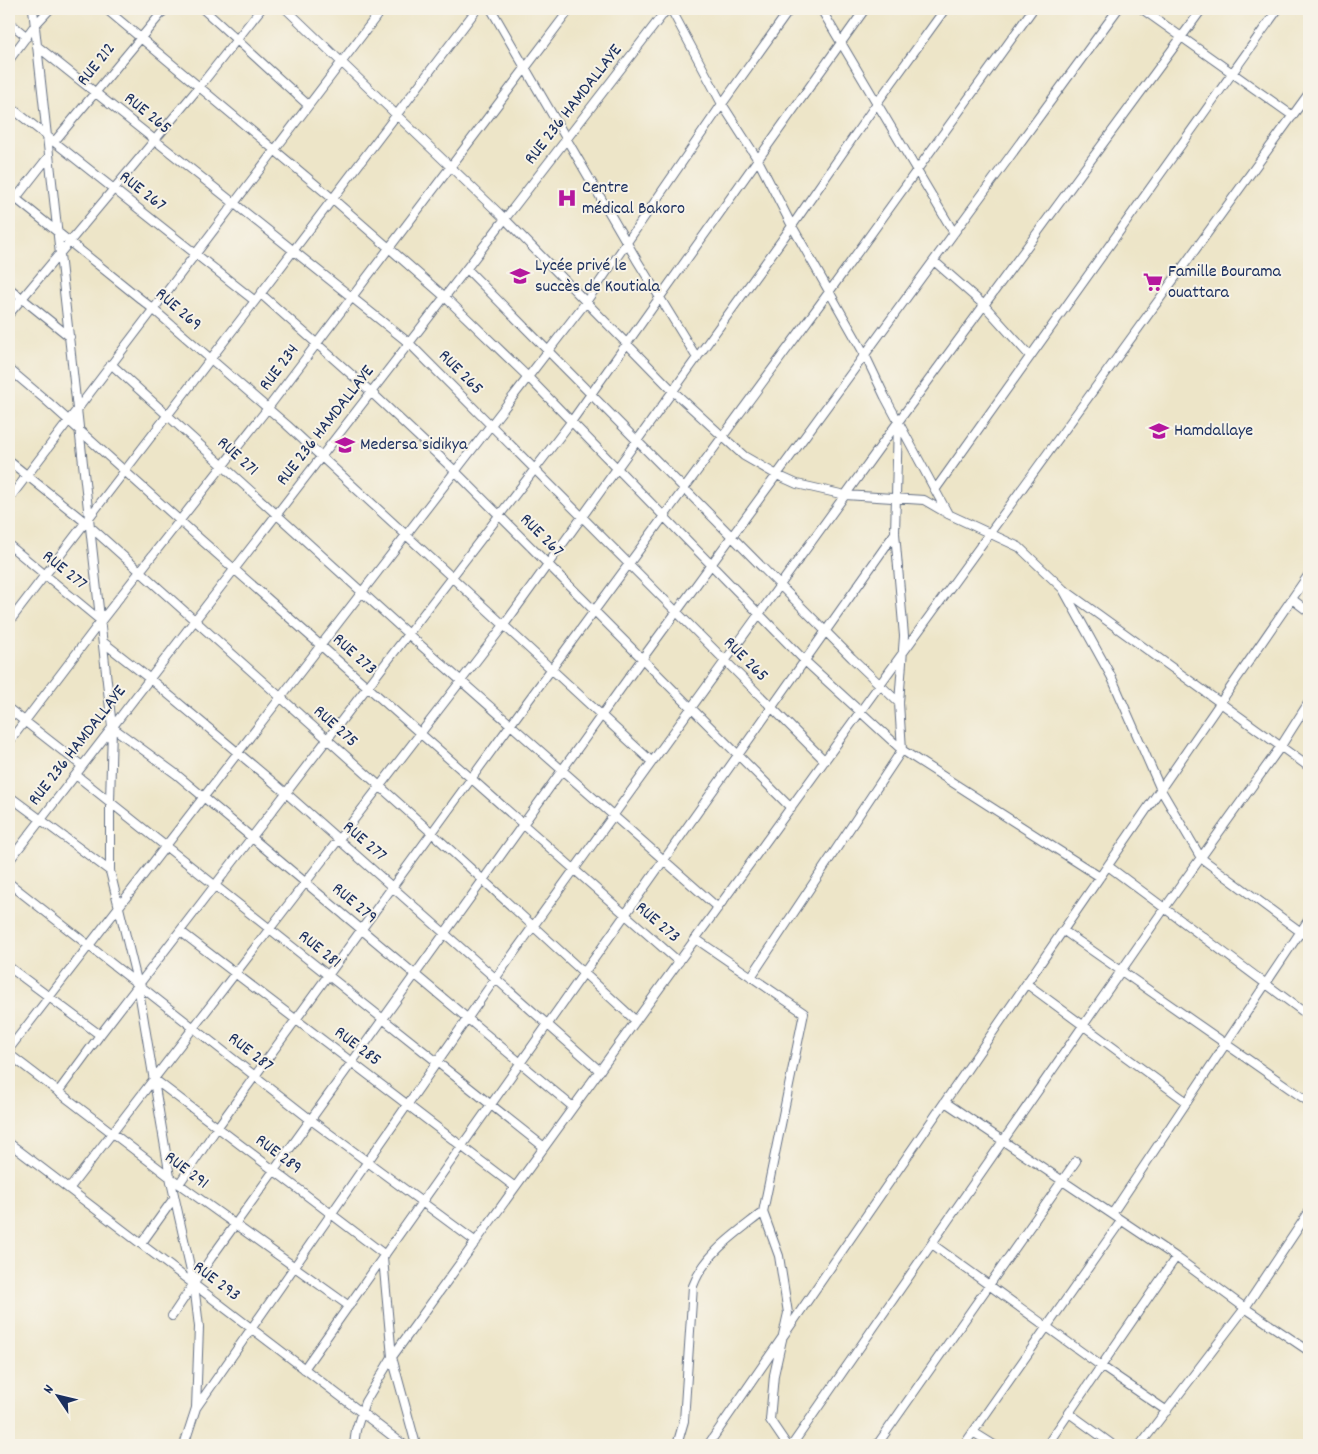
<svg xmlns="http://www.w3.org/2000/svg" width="1318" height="1454" viewBox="0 0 1318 1454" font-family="Dekko,sans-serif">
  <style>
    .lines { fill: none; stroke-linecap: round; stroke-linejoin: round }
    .minor-casing { stroke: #646f83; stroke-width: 10 }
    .minor { stroke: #fff; stroke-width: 8 }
    .labels { text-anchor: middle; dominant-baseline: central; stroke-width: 4; stroke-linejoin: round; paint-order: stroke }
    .street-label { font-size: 18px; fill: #1b2f5e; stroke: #f7f3e8 }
    .poi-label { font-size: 18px; fill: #1b2f5e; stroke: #f7f3e8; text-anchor: start }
  </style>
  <rect width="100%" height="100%" fill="#f7f3e8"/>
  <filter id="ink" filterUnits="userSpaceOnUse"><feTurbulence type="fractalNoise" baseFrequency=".02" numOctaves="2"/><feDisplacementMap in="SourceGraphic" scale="10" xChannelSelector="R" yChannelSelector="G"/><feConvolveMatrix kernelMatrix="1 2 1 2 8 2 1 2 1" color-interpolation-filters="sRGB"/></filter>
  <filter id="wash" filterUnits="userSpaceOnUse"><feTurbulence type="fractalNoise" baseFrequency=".0096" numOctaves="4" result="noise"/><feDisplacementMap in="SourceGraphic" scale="20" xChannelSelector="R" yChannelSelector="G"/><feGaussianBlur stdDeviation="1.12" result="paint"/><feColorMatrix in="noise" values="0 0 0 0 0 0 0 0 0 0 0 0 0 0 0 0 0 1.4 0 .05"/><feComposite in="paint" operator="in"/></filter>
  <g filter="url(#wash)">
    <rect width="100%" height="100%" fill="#ede5c8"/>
  </g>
  <g filter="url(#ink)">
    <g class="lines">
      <defs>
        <path id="minor" d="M33 9 112 727 110 802V871L138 985 170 1177 194 1284 199 1327 196 1408 184 1445
          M106 9 333 199 445 297 528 377 805 661 902 750 1100 877
          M203 9 308 105
          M286 9 505 219 673 391 744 456 777 475 797 484 845 495 924 500 948 514 1019 547 1063 589 1111 676 1161 790 1201 858 1309 938
          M491 9 638 262 697 358
          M671 9 722 104 758 160 792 226 865 355 885 397 948 514
          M821 9 954 233
          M1142 9 1293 116
          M9 22 27 37
          M37 46 409 343 825 761
          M9 60 35 25 50 9
          M9 106 255 301
          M54 142 165 9
          M9 193 153 309 287 425 652 762
          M9 207 49 156
          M934 261 984 305 1030 356
          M467 269 852 658 899 703
          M9 288 70 337
          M261 294 371 392 455 471 791 808
          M9 314 200 86 261 9
          M111 364 408 634 718 908
          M9 369 48 402 199 538 679 962
          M9 461 85 522 432 833 636 1021
          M935 490 1278 9
          M9 499 382 9
          M9 545 101 621
          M1066 591 1309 767
          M1292 599 1309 612
          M9 622 255 301 477 9
          M103 642 150 679 286 793 600 1071
          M9 709 82 766
          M112 727 176 774 573 1107
          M9 742 101 621 268 408 570 9
          M76 775 544 1147
          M9 796 110 871
          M9 861 667 9
          M1108 866 1309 1016
          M9 883 311 1120 476 1242
          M180 931 515 1187
          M1064 931 1309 1102
          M696 939 804 1013 763 1212 779 1256 788 1313 774 1375 770 1420 787 1445
          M9 967 100 1035
          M751 977 902 750 899 703 904 636 895 533 898 422
          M1027 984 1187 1102
          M9 1049 586 302 722 104 790 9
          M9 1054 179 1184 349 1306
          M154 1079 385 1255
          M58 1092 100 1035 571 422 865 9
          M945 1102 1176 1257 1245 1308 1309 1351
          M9 1143 404 1445
          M179 1184 217 1128 511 724 829 292 1033 9
          M69 1189 504 625 792 226 877 103 945 9
          M1112 1214 1309 919
          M141 1244 174 1198
          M932 1244 1101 1366 1167 1411
          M383 1258 392 1357 416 1445
          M172 1316 211 1258 642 659 1118 9
          M304 1369 895 533
          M196 1408 495 979 898 422 1202 9
          M1069 1413 1113 1445
          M973 1432 994 1445
          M354 1445 356 1430 365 1402 392 1357 1309 93
          M677 1445 684 1421 693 1286C705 1253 737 1233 763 1212
          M708 1445 1309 574
          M792 1445 1164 909 1281 746 1309 702
          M877 1445 1076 1161
          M964 1445 1121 1221
          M1047 1445 1176 1257
          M1140 1445 1245 1308 1309 1212"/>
      </defs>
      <use href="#minor" class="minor-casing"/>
      <use href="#minor" class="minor"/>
    </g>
  </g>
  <defs>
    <symbol id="hospital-bare" viewBox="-9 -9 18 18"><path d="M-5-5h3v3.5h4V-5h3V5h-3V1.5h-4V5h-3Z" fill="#b5179e" stroke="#f7f3e8" stroke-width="2.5" paint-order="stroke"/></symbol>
    <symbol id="school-bare" viewBox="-9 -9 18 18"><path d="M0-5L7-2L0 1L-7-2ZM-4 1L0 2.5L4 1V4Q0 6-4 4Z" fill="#b5179e" stroke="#f7f3e8" stroke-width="2.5" paint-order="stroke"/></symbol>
    <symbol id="supermarket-bare" viewBox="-9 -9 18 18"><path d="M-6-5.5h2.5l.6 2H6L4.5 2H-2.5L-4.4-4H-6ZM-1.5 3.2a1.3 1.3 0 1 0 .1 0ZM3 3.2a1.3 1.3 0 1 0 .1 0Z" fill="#b5179e" stroke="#f7f3e8" stroke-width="2.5" paint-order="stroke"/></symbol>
  </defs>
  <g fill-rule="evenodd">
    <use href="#hospital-bare" x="553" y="184" width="28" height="28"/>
    <use href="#school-bare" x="506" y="262" width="28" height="28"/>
    <use href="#supermarket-bare" x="1139" y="268" width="28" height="28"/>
    <use href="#school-bare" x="1145" y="417" width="28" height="28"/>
    <use href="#school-bare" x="331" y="431" width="28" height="28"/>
  </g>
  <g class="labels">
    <g class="street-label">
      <text transform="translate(97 65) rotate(-51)">RUE 212</text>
      <text transform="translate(574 105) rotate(-52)">RUE 236 HAMDALLAYE</text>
      <text transform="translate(147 114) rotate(39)">RUE 265</text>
      <text transform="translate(142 192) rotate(38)">RUE 267</text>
      <text transform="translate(178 310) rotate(41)">RUE 269</text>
      <text transform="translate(280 368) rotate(-53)">RUE 234</text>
      <text transform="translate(460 373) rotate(45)">RUE 265</text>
      <text transform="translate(326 426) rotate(-52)">RUE 236 HAMDALLAYE</text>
      <text transform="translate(237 457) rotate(42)">RUE 271</text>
      <text transform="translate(541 536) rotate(45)">RUE 267</text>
      <text transform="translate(64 571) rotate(39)">RUE 277</text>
      <text transform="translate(354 655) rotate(42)">RUE 273</text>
      <text transform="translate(745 660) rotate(45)">RUE 265</text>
      <text transform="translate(335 727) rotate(42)">RUE 275</text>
      <text transform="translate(78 746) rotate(-52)">RUE 236 HAMDALLAYE</text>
      <text transform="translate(364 842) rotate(41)">RUE 277</text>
      <text transform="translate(354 904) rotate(40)">RUE 279</text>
      <text transform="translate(657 923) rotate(41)">RUE 273</text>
      <text transform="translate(319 950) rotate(39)">RUE 281</text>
      <text transform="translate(357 1047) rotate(37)">RUE 285</text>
      <text transform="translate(250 1053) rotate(38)">RUE 287</text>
      <text transform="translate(278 1155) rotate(37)">RUE 289</text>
      <text transform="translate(186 1171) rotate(37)">RUE 291</text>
      <text transform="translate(216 1282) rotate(37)">RUE 293</text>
    </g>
    <g class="poi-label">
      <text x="582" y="188">Centre<tspan x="582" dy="21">médical Bakoro</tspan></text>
      <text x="535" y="266">Lycée privé le<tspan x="535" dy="21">succès de Koutiala</tspan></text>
      <text x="1168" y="272">Famille Bourama<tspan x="1168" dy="21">ouattara</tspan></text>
      <text x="1174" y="431">Hamdallaye</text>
      <text x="360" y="445">Medersa sidikya</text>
    </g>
  </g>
  <rect width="1318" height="1454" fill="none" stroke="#f7f3e8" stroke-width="30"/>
  <g transform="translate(58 1396) rotate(305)" stroke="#f7f3e8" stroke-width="4" paint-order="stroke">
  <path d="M0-4L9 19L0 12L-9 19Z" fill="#1b2f5e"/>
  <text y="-8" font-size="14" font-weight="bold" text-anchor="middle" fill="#1b2f5e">N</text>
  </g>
</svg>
